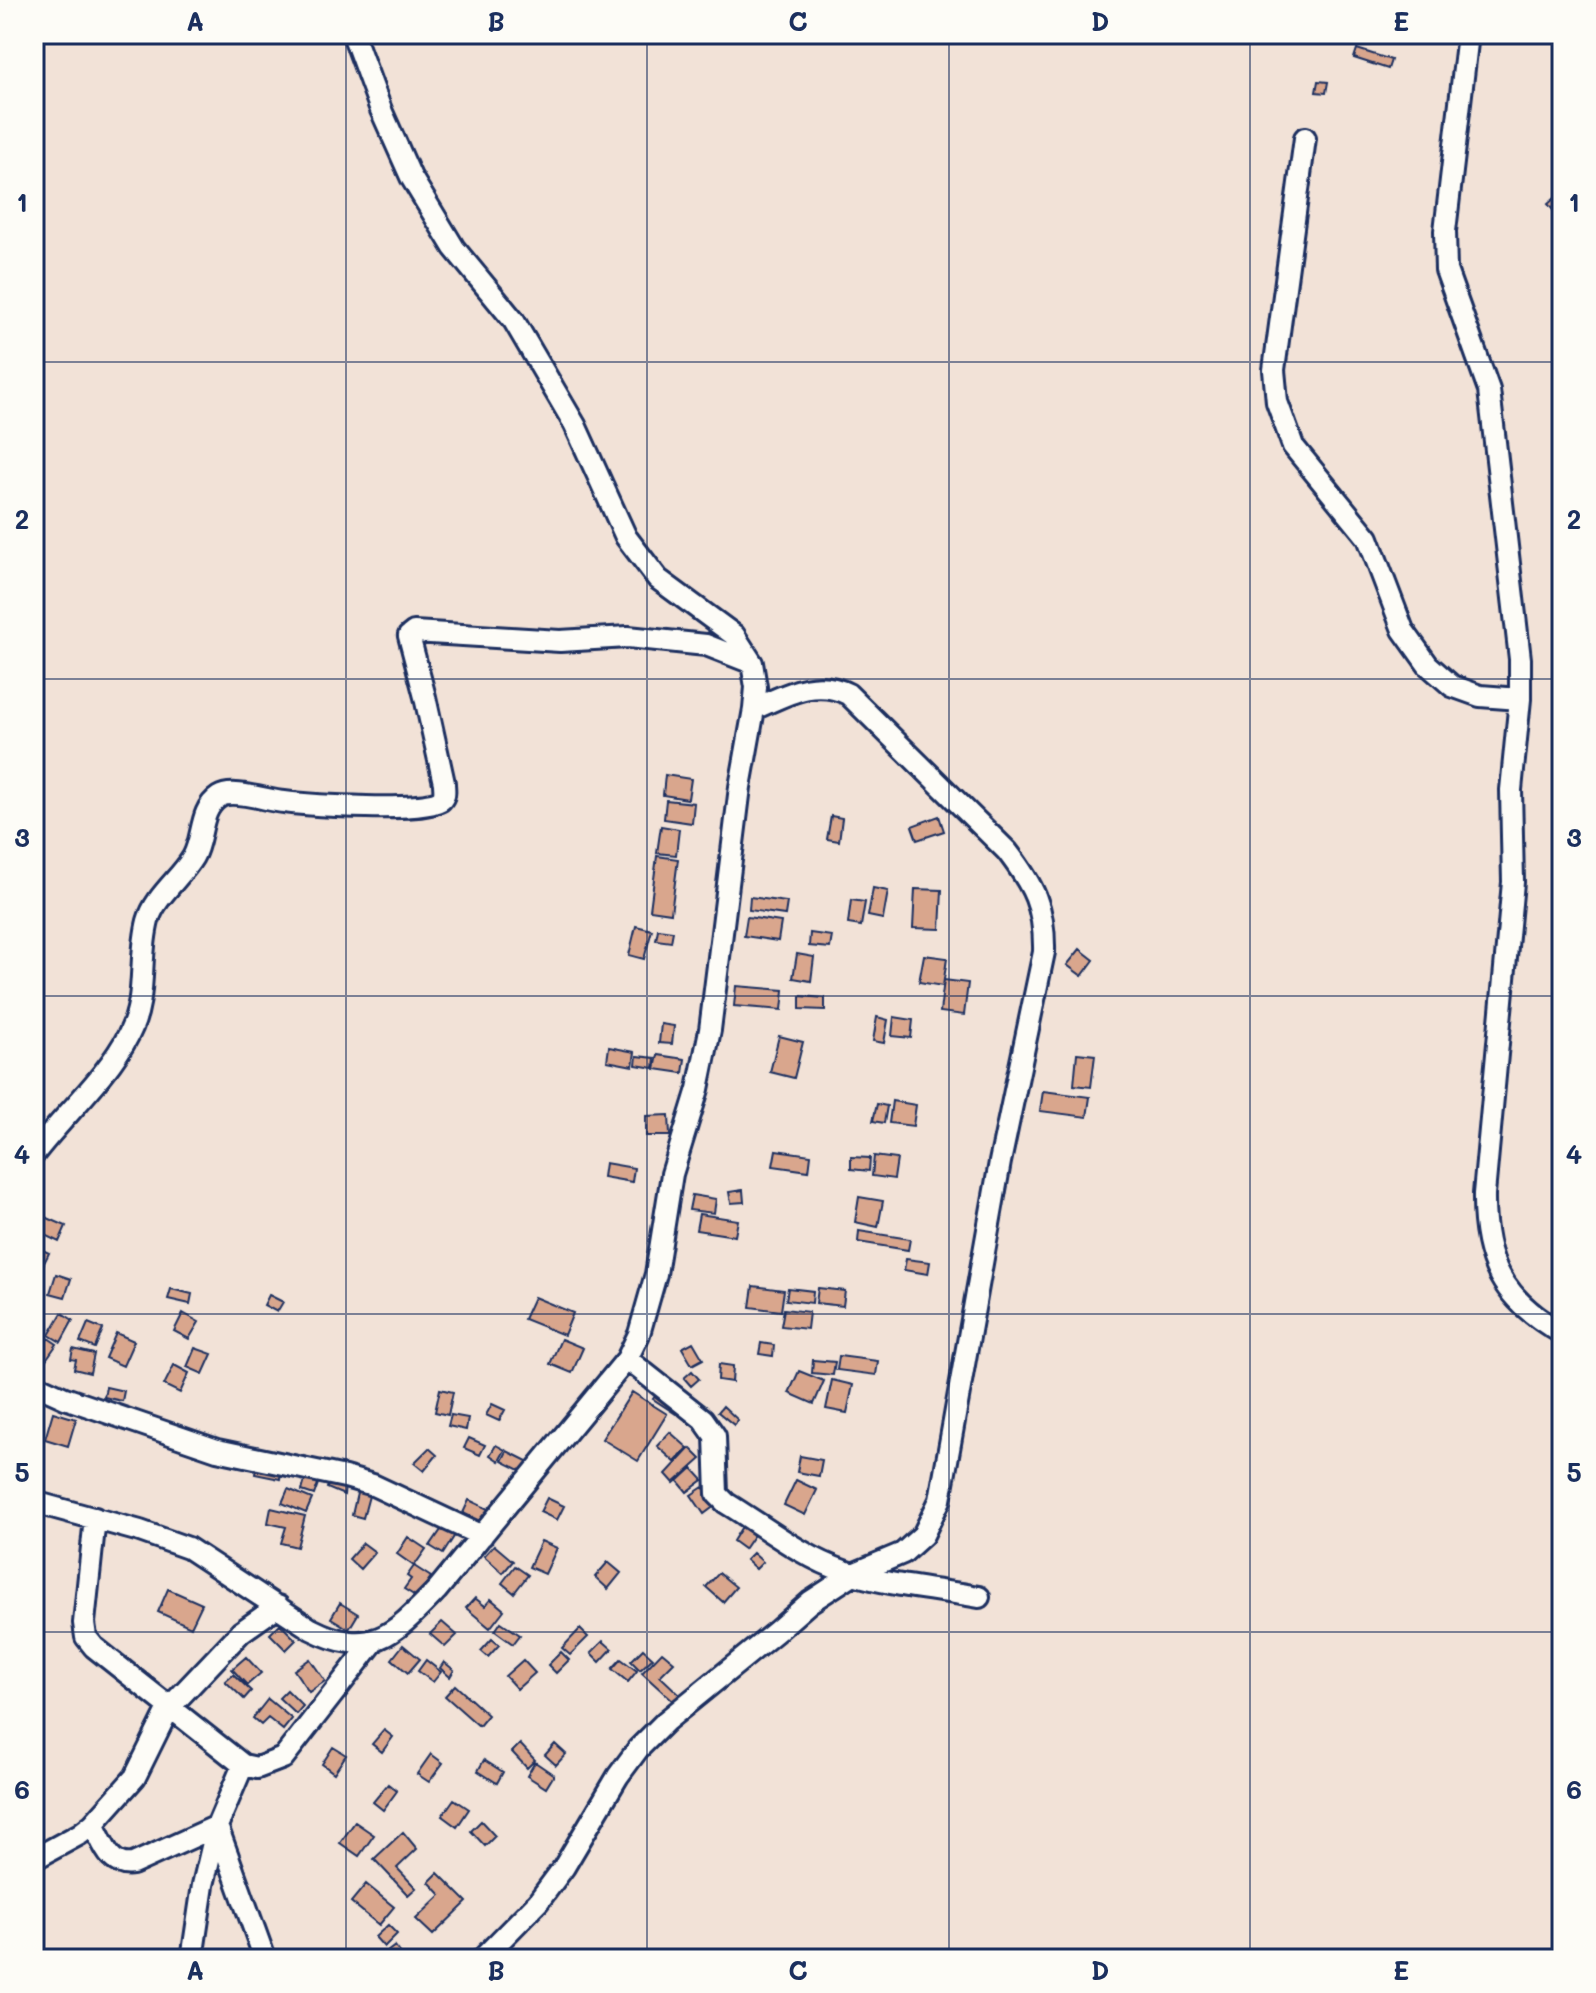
<svg xmlns="http://www.w3.org/2000/svg" width="1596" height="1993" viewBox="0 0 1596 1993" font-family="Mali,sans-serif">
  <style>
    .building { fill: #d9a68d; stroke: #1b2f5e; stroke-width: 2 }
    .lines { fill: none; stroke-linecap: round; stroke-linejoin: round }
    .street-casing { stroke: #1b2f5e; stroke-width: 26 }
    .street { stroke: #fdfcf7; stroke-width: 20 }
    .grid { fill: none; stroke: #1b2f5e; stroke-width: 2; stroke-opacity: 0.55 }
    .neatline { fill: none; stroke: #1b2f5e; stroke-width: 3 }
    .grid-label { font-size: 26px; text-anchor: middle; font-weight: bold; fill: #1b2f5e }
  </style>
  <rect width="100%" height="100%" fill="#f2e2d7"/>
  <filter id="ink" filterUnits="userSpaceOnUse"><feTurbulence type="fractalNoise" baseFrequency=".0125" numOctaves="2"/><feDisplacementMap in="SourceGraphic" scale="16" xChannelSelector="R" yChannelSelector="G"/><feConvolveMatrix kernelMatrix="1 2 1 2 8 2 1 2 1" color-interpolation-filters="sRGB"/></filter>
  <g filter="url(#ink)">
    <path class="building" d="M1357 49 1391 60 1388 69 1354 58Z
      M1318 81 1328 82 1326 93 1316 92Z
      M1562 192V221L1548 204Z
      M665 775 691 779 688 799 663 795Z
      M666 800 694 803 692 823 664 819Z
      M831 816 842 818 839 841 827 839Z
      M939 816 944 831 917 840 912 826Z
      M661 826 679 829 676 855 657 853Z
      M657 856 678 859 671 913 650 910Z
      M873 888 888 891 883 919 868 916Z
      M915 889 942 890 940 929 913 928Z
      M750 897 787 902 785 915 749 910Z
      M851 900 865 902 861 926 848 924Z
      M747 917 781 922 778 941 744 936Z
      M636 926 652 930 644 959 629 955Z
      M658 929 673 931 671 942 656 940Z
      M810 933 832 936 830 948 809 946Z
      M1080 949 1094 960 1082 976 1067 965Z
      M797 954 814 957 811 981 793 978Z
      M924 955 947 958 943 986 919 982Z
      M944 980 968 983 964 1015 940 1012Z
      M736 986 784 990 782 1010 734 1006Z
      M800 996 825 998V1010L800 1009Z
      M877 1017 888 1020 884 1043 873 1041Z
      M894 1017 913 1020 911 1038 892 1036Z
      M661 1024 674 1026 672 1044 659 1043Z
      M779 1036 803 1042 794 1078 770 1072Z
      M609 1047 635 1052 633 1066 607 1061Z
      M1077 1053 1095 1055 1091 1087 1074 1085Z
      M658 1055 685 1059 683 1073 655 1069Z
      M637 1056 655 1058 654 1068 636 1065Z
      M1043 1091 1090 1097 1087 1117 1040 1111Z
      M892 1101 916 1105 913 1126 889 1123Z
      M877 1104 887 1106 884 1123 873 1121Z
      M669 1115 670 1136H646V1116Z
      M776 1150 811 1155 809 1171 773 1166Z
      M874 1156 897 1159 894 1179 872 1176Z
      M851 1157 870 1158 869 1171 851 1169Z
      M605 1163 634 1168 632 1182 603 1177Z
      M743 1190 744 1202 731 1203 729 1192Z
      M692 1195 716 1199 714 1213 689 1210Z
      M859 1197 883 1201 878 1227 855 1222Z
      M699 1214 738 1220 735 1236 696 1230Z
      M43 1216 66 1226 59 1242 36 1231Z
      M859 1231 910 1239 908 1250 858 1242Z
      M34 1246 49 1253 41 1269 34 1266Z
      M906 1259 930 1262 928 1274 904 1270Z
      M56 1274 71 1279 65 1297 50 1293Z
      M753 1286 784 1290 781 1311 750 1307Z
      M788 1288 813 1291 812 1303 786 1300Z
      M818 1288 845 1291 843 1306 816 1303Z
      M171 1289 192 1294 190 1304 168 1299Z
      M269 1295 283 1302 277 1312 264 1305Z
      M534 1297 573 1313 564 1335 524 1319Z
      M784 1309 809 1312 807 1329 781 1326Z
      M62 1313 73 1320 61 1342 49 1335Z
      M183 1313 199 1322 189 1339 174 1331Z
      M88 1323 103 1329 95 1348 80 1342Z
      M116 1333 134 1341 123 1366 105 1358Z
      M48 1338 57 1344 45 1361 37 1356Z
      M561 1339 583 1348 572 1373 550 1364Z
      M693 1342 703 1359 692 1365 682 1348Z
      M761 1343 774 1345 773 1356 759 1354Z
      M195 1348 212 1354 203 1374 187 1367Z
      M73 1349 94 1354 90 1373 74 1369 76 1360 71 1359Z
      M839 1356 878 1361 876 1375 837 1370Z
      M813 1360 835 1362 833 1375 812 1373Z
      M719 1364 733 1366 732 1382 718 1380Z
      M174 1365 189 1373 180 1393 164 1385Z
      M692 1371 699 1379 691 1386 684 1378Z
      M799 1371 824 1381 814 1404 789 1393Z
      M832 1380 853 1385 847 1413 826 1409Z
      M106 1387 124 1391 122 1401 104 1397Z
      M440 1389 453 1392 448 1415 435 1412Z
      M660 1389 682 1405 676 1414 653 1399Z
      M632 1392 667 1414 638 1461 602 1439Z
      M492 1404 505 1410 499 1421 486 1415Z
      M723 1406 738 1420 734 1425 718 1412Z
      M53 1412 76 1419 68 1446 45 1439Z
      M451 1415 468 1418 466 1430 448 1426Z
      M670 1432 688 1448 675 1462 657 1446Z
      M469 1438 485 1445 480 1455 464 1448Z
      M496 1445 505 1450 499 1461 490 1455Z
      M429 1448 437 1455 424 1471 414 1463Z
      M690 1448 701 1459 674 1483 666 1474Z
      M507 1451 529 1462 524 1472 502 1461Z
      M800 1456 822 1460 819 1476 797 1472Z
      M257 1462 282 1467 280 1479 255 1474Z
      M692 1468 703 1480 687 1492 678 1481Z
      M302 1472 320 1478 314 1495 302 1491 305 1480 299 1479Z
      M330 1480 345 1485 344 1495 327 1488Z
      M796 1480 817 1490 805 1515 784 1505Z
      M703 1487 716 1505 704 1514 691 1495Z
      M288 1489 312 1499 306 1513 282 1503Z
      M358 1489 370 1492 363 1518 352 1515Z
      M547 1498 564 1506 557 1520 540 1512Z
      M469 1500 488 1509 482 1522 463 1513Z
      M271 1508 305 1516 297 1547 281 1543 286 1527 268 1523Z
      M743 1525 755 1533 744 1549 733 1541Z
      M443 1527 455 1535 443 1554 430 1546Z
      M408 1537 426 1549 414 1566 397 1554Z
      M541 1541 557 1548 545 1574 529 1567Z
      M363 1543 375 1552 360 1569 349 1559Z
      M494 1545 513 1561 503 1573 484 1556Z
      M753 1553 763 1562 756 1569 746 1560Z
      M608 1562 621 1573 608 1589 595 1577Z
      M414 1566 431 1577 417 1597 404 1589 411 1579 407 1576Z
      M515 1566 528 1575 514 1593 502 1583Z
      M719 1573 736 1587 723 1602 706 1587Z
      M168 1589 202 1604 191 1627 158 1612Z
      M475 1598 485 1606 491 1599 504 1610 490 1628 466 1608Z
      M340 1603 358 1614 349 1629 331 1618Z
      M442 1622 457 1635 445 1647 430 1634Z
      M501 1622 520 1635 513 1644 495 1631Z
      M280 1624 296 1640 286 1650 270 1634Z
      M580 1629 588 1637 570 1655 562 1648Z
      M492 1639 499 1645 488 1657 481 1651Z
      M603 1641 612 1649 600 1662 591 1653Z
      M403 1645 420 1659 408 1673 392 1659Z
      M643 1649 653 1658 640 1670 631 1661Z
      M561 1652 569 1660 556 1673 548 1665Z
      M662 1652 674 1662 660 1676 680 1695 674 1702 642 1673Z
      M246 1657 261 1673 247 1685 232 1669Z
      M310 1659 325 1681 309 1692 294 1670Z
      M621 1659 637 1671 628 1682 612 1669Z
      M426 1660 441 1672 433 1682 418 1671Z
      M523 1660 535 1673 517 1689 505 1676Z
      M444 1662 454 1670 450 1677 440 1668Z
      M233 1674 251 1691 244 1699 225 1681Z
      M455 1685 488 1715 479 1726 445 1696Z
      M287 1690 303 1706 296 1714 279 1698Z
      M268 1699 292 1719 283 1730 268 1718 261 1725 253 1718Z
      M384 1730 393 1737 382 1752 372 1744Z
      M520 1744 535 1760 527 1768 512 1752Z
      M555 1744 566 1754 556 1765 545 1755Z
      M333 1747 346 1755 334 1773 322 1764Z
      M431 1754 443 1763 429 1782 417 1774Z
      M484 1760 503 1772 497 1783 478 1771Z
      M535 1762 554 1775 546 1788 527 1776Z
      M388 1784 397 1791 383 1810 373 1802Z
      M454 1799 469 1809 457 1827 442 1816Z
      M481 1821 495 1836 485 1846 471 1831Z
      M355 1822 374 1835 359 1856 340 1843Z
      M403 1832 417 1849 397 1868 416 1888 408 1895 374 1859Z
      M438 1873 467 1902 433 1935 416 1919 441 1895 429 1882Z
      M366 1884 394 1907 379 1925 351 1902Z
      M388 1925 397 1934 384 1947 375 1937Z
      M395 1946 405 1959H380L379 1958Z"/>
    <g class="lines">
      <defs>
        <path id="street" d="M1468 34 1445 231 1446 270 1489 390 1520 659V699L1511 790 1513 882 1484 1194C1483 1260 1502 1300 1562 1333
          M1305 138 1274 370 1277 402 1293 446 1368 538 1403 630 1428 665 1452 686 1480 696 1520 699
          M34 1154C63 1116 108 1076 129 1034 148 997 138 960 148 921 155 896 180 879 193 857 204 838 199 810 219 797 233 788 268 801 284 802 308 805 428 813 441 800 446 795 444 789 444 783L425 697 409 636 414 632 560 641 628 637 706 645 752 663
          M627 1359 703 1419 715 1436 717 1494 726 1503C764 1526 802 1557 844 1571 887 1586 935 1589 979 1597
          M34 1384 65 1398 217 1450 345 1477 373 1485 482 1536
          M34 1502 140 1531 188 1548 311 1629C372 1660 395 1633 437 1590L627 1359 639 1334 656 1274 672 1174 698 1089 710 1030 740 787 754 709 756 687 752 663 734 635 658 579 626 537 575 425 514 321 454 248 411 177 381 110 353 34
          M95 1518 84 1623 86 1637 94 1647 243 1765 257 1768 283 1758 375 1640
          M93 1824C103 1842 109 1868 133 1864L217 1826 265 1959
          M34 1859 80 1834 93 1824 135 1777 169 1708 241 1632 278 1606
          M192 1959 203 1885 217 1826 243 1765
          M482 1959 538 1902 564 1867 618 1776 638 1749 666 1721 778 1630 810 1602 853 1574 903 1553 923 1535 940 1500 1000 1162 1044 952C1045 907 1033 885 1007 851L848 694C815 677 786 695 754 709"/>
      </defs>
      <use href="#street" class="street-casing"/>
      <use href="#street" class="street"/>
    </g>
  </g>
  <path class="grid" d="M346 34V1959M647 34V1959M949 34V1959M1250 34V1959M34 362H1562M34 679H1562M34 996H1562M34 1314H1562M34 1632H1562"/>
  <rect width="1596" height="1993" fill="none" stroke="#fdfcf7" stroke-width="88"/>
  <rect x="44" y="44" width="1508" height="1905" class="neatline"/>
  <g class="grid-label">
    <text x="195" y="31">A</text>
    <text x="496" y="31">B</text>
    <text x="798" y="31">C</text>
    <text x="1100" y="31">D</text>
    <text x="1401" y="31">E</text>
    <text x="22" y="212">1</text>
    <text x="1574" y="212">1</text>
    <text x="22" y="529">2</text>
    <text x="1574" y="529">2</text>
    <text x="22" y="847">3</text>
    <text x="1574" y="847">3</text>
    <text x="22" y="1164">4</text>
    <text x="1574" y="1164">4</text>
    <text x="22" y="1482">5</text>
    <text x="1574" y="1482">5</text>
    <text x="22" y="1799">6</text>
    <text x="1574" y="1799">6</text>
    <text x="195" y="1980">A</text>
    <text x="496" y="1980">B</text>
    <text x="798" y="1980">C</text>
    <text x="1100" y="1980">D</text>
    <text x="1401" y="1980">E</text>
  </g>
</svg>
